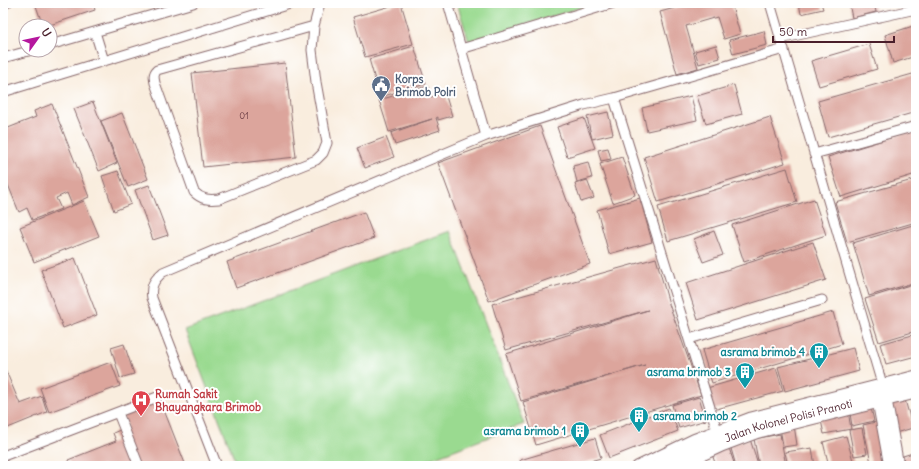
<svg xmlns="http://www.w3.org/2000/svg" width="919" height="469" viewBox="0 0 919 469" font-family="Delius,sans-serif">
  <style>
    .green { fill: #9ada90; stroke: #727c5e }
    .building { fill: #dca59c }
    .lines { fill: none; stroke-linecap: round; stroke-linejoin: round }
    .lane-casing { stroke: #87676a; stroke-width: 11 }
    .street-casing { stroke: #87676a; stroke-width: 21 }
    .secondary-casing { stroke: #87676a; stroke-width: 24 }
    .lane { stroke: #fff; stroke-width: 9 }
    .street { stroke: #fff; stroke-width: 19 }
    .secondary { stroke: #fff; stroke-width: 22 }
    .labels { text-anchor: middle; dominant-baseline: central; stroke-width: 4; stroke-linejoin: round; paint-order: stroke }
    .number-label { font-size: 9px; fill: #6e4047 }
    .service-label { font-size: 11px; font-weight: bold; fill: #4e5e75; stroke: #fff; text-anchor: start }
    .culture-label { font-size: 11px; font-weight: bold; fill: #0d838f; stroke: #fff; text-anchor: end }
    .health-label { font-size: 11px; font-weight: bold; fill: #be3a42; stroke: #fff; text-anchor: start }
    .street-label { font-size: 11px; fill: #4a1f2b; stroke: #fff }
  </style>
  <rect width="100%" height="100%" fill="#fff"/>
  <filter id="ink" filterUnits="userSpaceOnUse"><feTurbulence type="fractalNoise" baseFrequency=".025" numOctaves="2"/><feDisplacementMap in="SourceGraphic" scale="8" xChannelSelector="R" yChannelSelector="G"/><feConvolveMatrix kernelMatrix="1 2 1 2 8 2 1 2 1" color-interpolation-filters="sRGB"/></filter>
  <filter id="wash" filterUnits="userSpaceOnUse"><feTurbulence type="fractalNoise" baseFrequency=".012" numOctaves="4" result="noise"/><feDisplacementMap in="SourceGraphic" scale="16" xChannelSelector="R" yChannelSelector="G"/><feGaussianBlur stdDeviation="0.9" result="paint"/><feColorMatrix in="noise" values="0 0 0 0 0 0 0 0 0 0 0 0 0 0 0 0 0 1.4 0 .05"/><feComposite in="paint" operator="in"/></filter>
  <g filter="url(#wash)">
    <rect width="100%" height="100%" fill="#f9edde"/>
    <path class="green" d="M457 3H596L469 42Z
      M450 231 524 424 411 466H237L185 330Z"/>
    <g id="blocks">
      <path class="building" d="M35 3H93L95 10 47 26H43Z
        M401 3 413 44 365 57 353 17Z
        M693 3H731L740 34 724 39 717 17 686 26 698 68 677 74 660 12Z
        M799 3H821L823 9 801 14Z
        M849 3H874L876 12 852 18Z
        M916 25V56L893 63 885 35Z
        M764 31 767 45 733 54 729 40Z
        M869 44 877 69 819 86 811 61Z
        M716 45 720 58 699 64 695 51Z
        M414 46 426 84 380 97 369 59Z
        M285 63 296 157 203 167 192 73Z
        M916 73V112L828 137 818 101Z
        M734 85 742 114 706 124 697 96Z
        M428 86 431 97 445 93 452 116 438 120V117L436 118 440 130 395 145 391 133 432 119 389 132 379 100Z
        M691 96 697 120 647 131 642 108Z
        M93 102 117 163 99 171 74 109Z
        M52 104 89 197 72 205 67 193 56 198 61 209 32 220 27 208 19 212 3 172V130L36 117 34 111Z
        M608 112 613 134 592 139 587 117Z
        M122 113 148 179 128 187 101 121Z
        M770 117 785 163 658 202 644 157Z
        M584 118 595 148 567 157 557 127Z
        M540 126 590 264 489 301 438 163Z
        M916 130V174L841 197 828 157Z
        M386 137 394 157 365 168 357 148Z
        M608 148 611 159 601 161 598 150Z
        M622 157 635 195 613 203 600 164Z
        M588 162 592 178 577 182 573 166Z
        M787 168 797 202 668 241 658 207Z
        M118 171 131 204 114 211 102 176Z
        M916 179V222L847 242 835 202Z
        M587 180 594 198 581 202 575 184Z
        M149 185 168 235 153 240 135 190Z
        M640 198 652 242 609 254 597 210Z
        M814 199 826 235 744 262 732 225Z
        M84 201 99 236 34 262 20 227Z
        M364 212 374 238 236 288 227 262Z
        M916 224V282L869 296 853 243Z
        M714 231 723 255 703 262 694 239Z
        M813 242 826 280 698 320 686 283Z
        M75 258 97 315 63 328 41 270Z
        M656 258 669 304 701 395 536 445 523 402 645 365 521 401 506 354 648 310 506 350 492 304Z
        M916 283V331L879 342 865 299Z
        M833 312 842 344 712 383 702 350Z
        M916 334V356L886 364 880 344Z
        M124 344 134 374 120 378 111 348Z
        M853 348 859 371 785 391 778 367Z
        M111 362 120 386 49 412 40 388Z
        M3 364 20 404 42 396 47 412 3 430Z
        M776 368 783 391 713 410 707 388Z
        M699 397 706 420 679 428 672 405Z
        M160 400 186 466H133L132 463 125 466H71L68 460 116 441 113 433 127 427 122 414Z
        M905 400 913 428 895 433 887 406Z
        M669 408 678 431 609 458 600 435Z
        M871 408 874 421 852 426 850 413Z
        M848 411 851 429 824 434 820 416Z
        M916 413V431H915L912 414Z
        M884 420 892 459 871 463 863 425Z
        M794 425 797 445 783 447 780 427Z
        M862 428 867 454 854 456 849 430Z
        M780 434 786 466H759L754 439Z
        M846 436 854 464 848 466H829L823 442Z
        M595 438 601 458 571 466H522L520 460Z
        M750 439 758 464 753 466H736L730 445Z
        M728 445 735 466H716L711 451Z
        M812 448 815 466H788L785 452Z
        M916 452V466H905L903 456Z"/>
    </g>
  </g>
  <g filter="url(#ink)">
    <use href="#blocks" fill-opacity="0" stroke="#87676a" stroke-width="1"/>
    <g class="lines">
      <defs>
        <path id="lane" d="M448 3 486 136
          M770 3 882 384
          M3 4 7 3
          M314 26 157 70C153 74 154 78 155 83L194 192C202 200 209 200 219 199L316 160 323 153 327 143 316 82 312 50 314 26 320 3
          M95 32 104 61
          M780 39 916 9
          M50 45 193 3
          M461 49 614 3
          M3 58 32 50
          M3 92 293 3
          M614 98 717 430
          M814 154 916 126
          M689 339 822 300
          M118 413 139 466
          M3 456 160 396
          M3 464 4 466
          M217 466 152 298C150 286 154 280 163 272L486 136 584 105 614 98 784 49
          M637 466 693 439 751 417 916 375"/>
        <path id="street" d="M881 395 894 466"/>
        <g id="secondary">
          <path id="s1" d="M665 466 719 441 756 427 916 387"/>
        </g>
      </defs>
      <use href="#lane" class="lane-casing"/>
      <use href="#street" class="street-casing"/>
      <use href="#secondary" class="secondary-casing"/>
      <use href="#lane" class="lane"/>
      <use href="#street" class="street"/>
      <use href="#secondary" class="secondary"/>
    </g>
  </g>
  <defs>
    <symbol id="civic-pin" viewBox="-11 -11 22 30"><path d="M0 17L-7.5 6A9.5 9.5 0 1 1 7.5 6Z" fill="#5c6f8a" stroke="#fff"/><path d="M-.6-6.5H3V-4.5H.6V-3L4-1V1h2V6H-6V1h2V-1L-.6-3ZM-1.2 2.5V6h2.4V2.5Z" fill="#fff"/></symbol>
    <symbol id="building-pin" viewBox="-11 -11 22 30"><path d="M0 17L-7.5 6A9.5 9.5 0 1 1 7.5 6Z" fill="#0f9aa8" stroke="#fff"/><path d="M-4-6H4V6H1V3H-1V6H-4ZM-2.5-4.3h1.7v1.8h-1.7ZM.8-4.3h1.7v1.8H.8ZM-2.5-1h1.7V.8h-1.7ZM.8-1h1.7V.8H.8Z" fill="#fff"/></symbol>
    <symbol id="hospital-pin" viewBox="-11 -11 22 30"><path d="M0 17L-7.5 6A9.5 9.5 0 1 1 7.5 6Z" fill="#e0444e" stroke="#fff"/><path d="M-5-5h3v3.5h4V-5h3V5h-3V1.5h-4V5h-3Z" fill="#fff"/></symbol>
  </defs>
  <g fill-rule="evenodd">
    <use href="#civic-pin" x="370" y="74" width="22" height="30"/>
    <use href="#building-pin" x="808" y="341" width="22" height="30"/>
    <use href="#building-pin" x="734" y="361" width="22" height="30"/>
    <use href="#hospital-pin" x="130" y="389" width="22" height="30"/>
    <use href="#building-pin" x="628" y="405" width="22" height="30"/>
    <use href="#building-pin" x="569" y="420" width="22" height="30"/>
  </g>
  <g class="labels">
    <g class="number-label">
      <text x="244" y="115">01</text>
    </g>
    <g class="service-label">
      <text x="395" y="79">Korps<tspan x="395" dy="13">Brimob Polri</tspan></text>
    </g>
    <g class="culture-label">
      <text x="805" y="352">asrama brimob 4</text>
      <text x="731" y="372">asrama brimob 3</text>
      <text x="653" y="416" text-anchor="start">asrama brimob 2</text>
      <text x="566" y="431">asrama brimob 1</text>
    </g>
    <g class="health-label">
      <text x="155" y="394">Rumah Sakit<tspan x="155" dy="13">Bhayangkara Brimob</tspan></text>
    </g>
    <g class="street-label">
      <text stroke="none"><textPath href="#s1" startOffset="132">Jalan Kolonel Polisi Pranoti</textPath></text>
    </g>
  </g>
  <rect width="919" height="469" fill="none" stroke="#fff" stroke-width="16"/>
  <g transform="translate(38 38) rotate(57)"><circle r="19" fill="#ffffff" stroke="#b7a5aa"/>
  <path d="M0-3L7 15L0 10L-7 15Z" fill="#b5179e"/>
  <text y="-6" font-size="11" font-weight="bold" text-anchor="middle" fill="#4a1f2b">U</text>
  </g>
  <path d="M773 36v6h121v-6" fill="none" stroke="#4a1f2b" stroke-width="2"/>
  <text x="779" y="36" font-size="12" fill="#4a1f2b" stroke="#ffffff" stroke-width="3" paint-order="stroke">50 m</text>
</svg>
